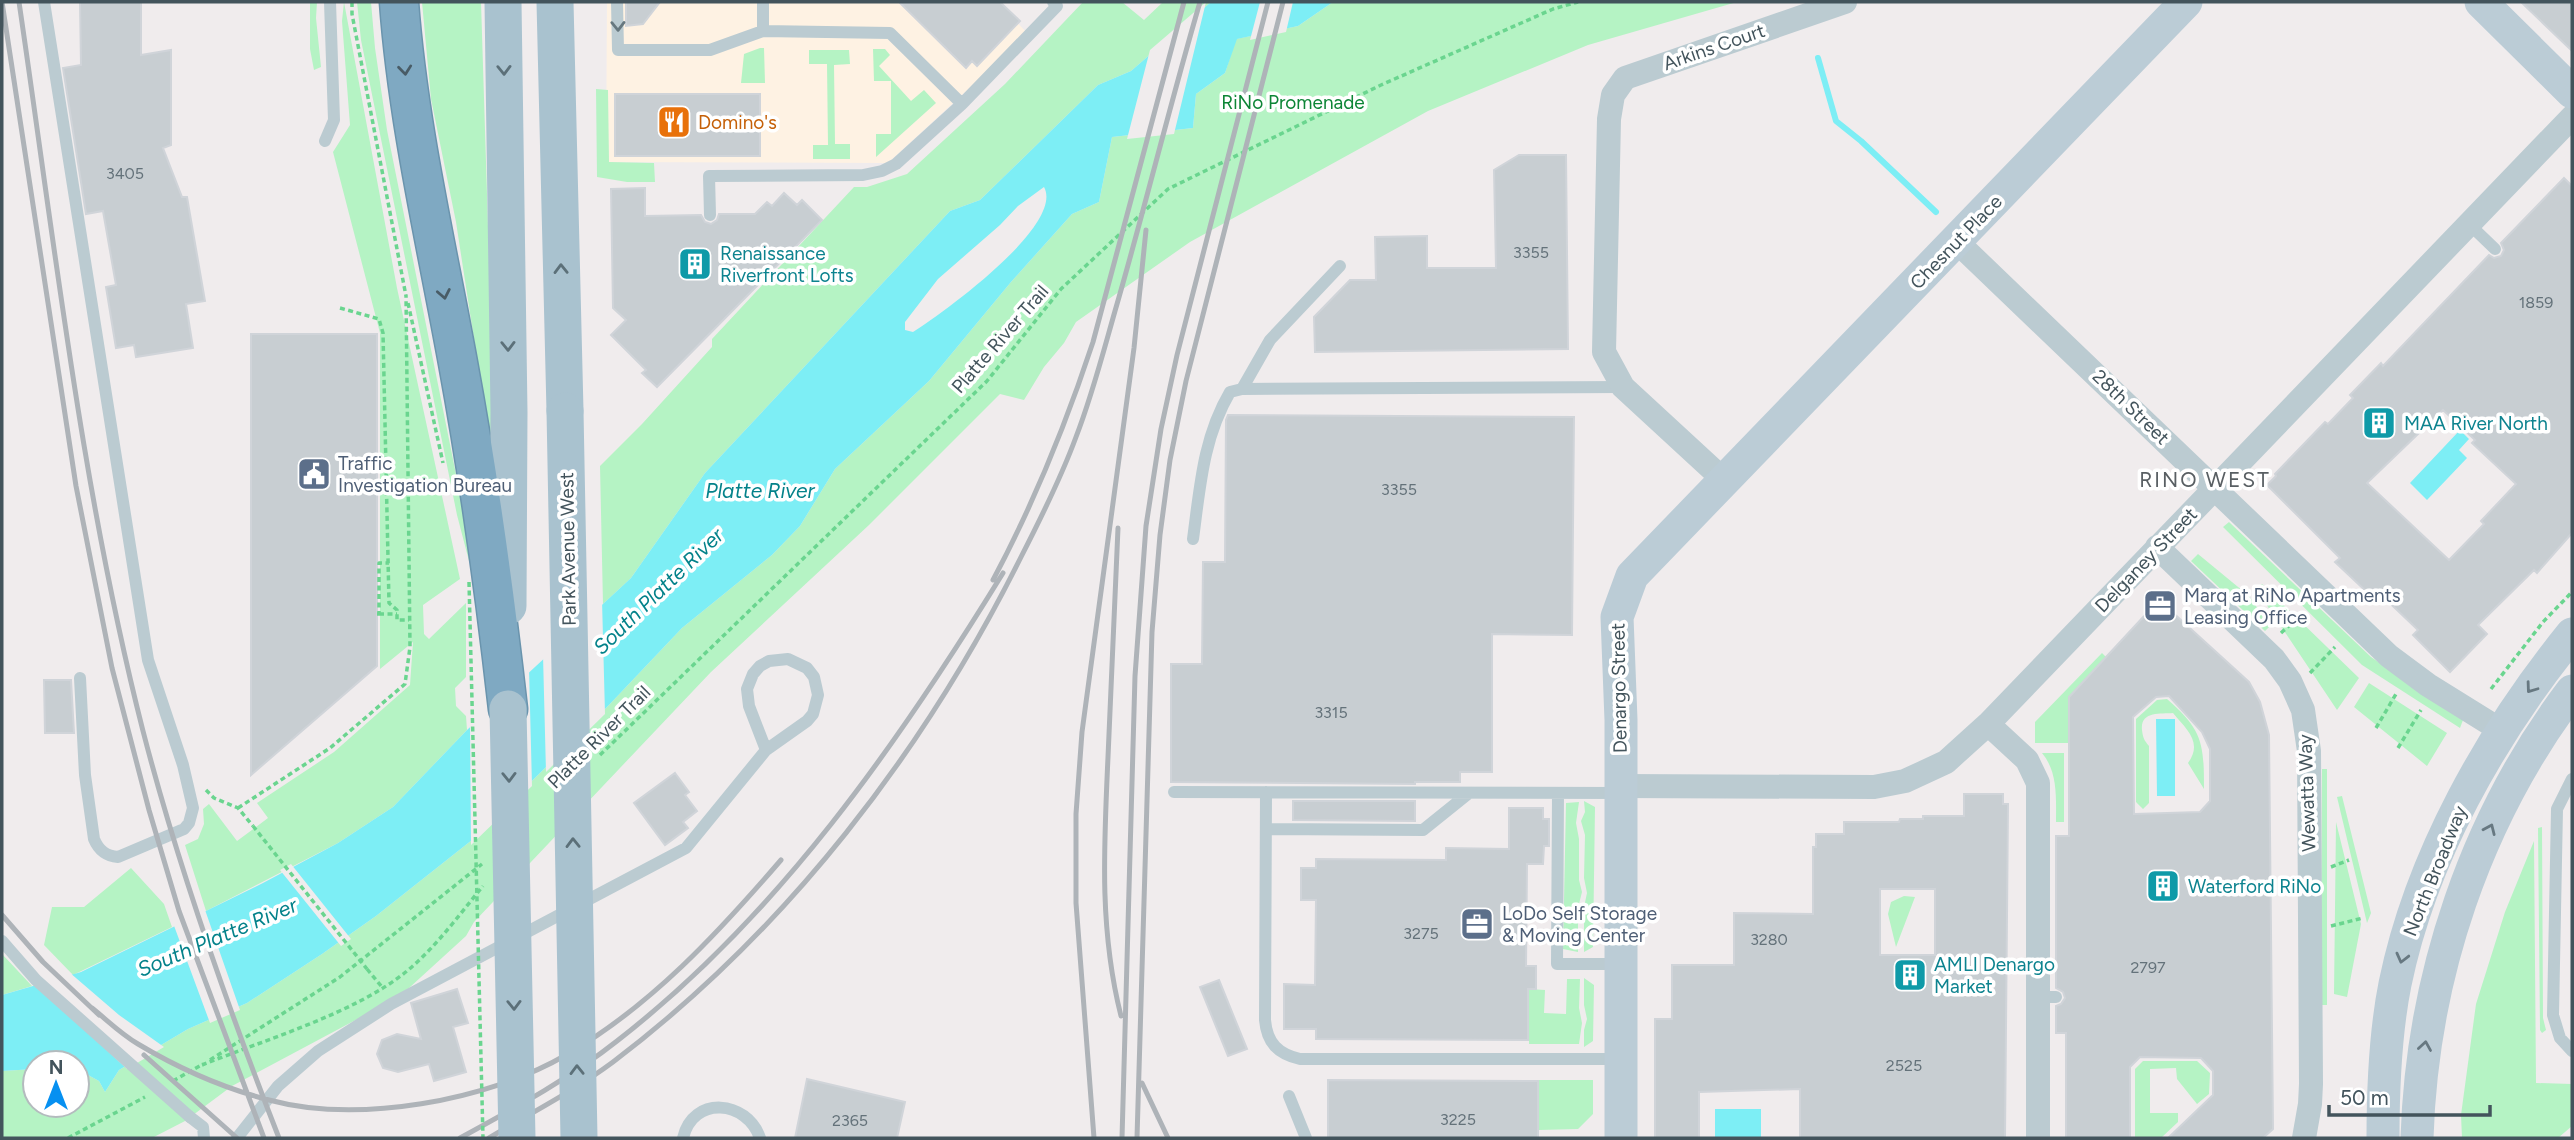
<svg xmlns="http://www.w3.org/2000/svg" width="2574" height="1140" viewBox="0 0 2574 1140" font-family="Figtree,sans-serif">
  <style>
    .commercial { fill: #fef2e3 }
    .green { fill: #b5f3c4 }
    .water { fill: #7deef5; fill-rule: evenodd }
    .pier { fill: #f0eced }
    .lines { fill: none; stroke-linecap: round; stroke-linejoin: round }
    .stream { stroke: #7deef5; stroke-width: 6 }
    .building { fill: #c8ced2; stroke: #d0d4d9; stroke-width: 2; fill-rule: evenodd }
    .highway-casing { stroke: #6a94ad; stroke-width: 41 }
    .path { stroke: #6ad58f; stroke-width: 3.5; stroke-dasharray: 5 3.5; stroke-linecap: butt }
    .lane { stroke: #bbcbd1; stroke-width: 12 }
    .street { stroke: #bbcbd1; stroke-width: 24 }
    .secondary { stroke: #bbccd6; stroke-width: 33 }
    .primary { stroke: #a9c2cf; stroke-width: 37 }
    .highway { stroke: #7fa9c2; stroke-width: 38 }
    .rail { stroke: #aeb3b8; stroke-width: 5 }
    .path-bridge { stroke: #6ad58f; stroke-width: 3.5; stroke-dasharray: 5 3.5; stroke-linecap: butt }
    .lane-bridge { stroke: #bbcbd1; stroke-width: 12 }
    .primary-bridge { stroke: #a9c2cf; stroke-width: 37 }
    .oneway { stroke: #67787f }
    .oneway2 { stroke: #495c66 }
    .oneway3 { stroke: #5c7079 }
    .oneway4 { stroke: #677881 }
    .labels { text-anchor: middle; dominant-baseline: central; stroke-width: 7; stroke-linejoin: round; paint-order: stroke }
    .number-label { font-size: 16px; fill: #64727a }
    .street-label { font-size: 19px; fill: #43545c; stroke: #fff }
    .park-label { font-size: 19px; fill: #0d8536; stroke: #fff }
    .food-label { font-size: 19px; fill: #c56008; stroke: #fff; text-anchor: start }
    .culture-label { font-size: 19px; fill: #0d838f; stroke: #fff; text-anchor: start }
    .service-label { font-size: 19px; fill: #4e5e75; stroke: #fff; text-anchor: start }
    .neighbourhood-label { font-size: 21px; letter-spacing: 2px; fill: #595f63; stroke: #fff }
    .water-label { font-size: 21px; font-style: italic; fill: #04828a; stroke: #fff }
  </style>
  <rect width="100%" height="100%" fill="#f0eced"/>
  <path class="commercial" d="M607 2H998L1028 34 888 163 606 162Z"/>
  <path class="green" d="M310 2H317L316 18 321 67 314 70 310 49Z
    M344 2 397 288 460 579 423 605 424 634 429 639 466 603V677L455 688 456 706 466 716 467 730 393 807 338 843 206 911 185 845 198 839 204 824 203 809 209 804 237 841 268 818 257 803 334 752 410 685 413 642 380 669V333L333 152 350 125 342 21Z
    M357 2H371L375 48 387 130 473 559 469 561 457 515 361 40Z
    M422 2H481L496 482 456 222 431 99Z
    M1083 2H1122L1144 20 1163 2H1211L1131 71 1098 85 980 200 950 211 705 473 631 578 603 604 600 466 642 424 712 347V339L854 187H867L907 174 1005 84Z
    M1333 2H1737L1588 45 1428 111 1190 242 1076 322 1064 343 1044 367 1024 400 1000 394 869 525 711 672 474 922 466 936 409 988 380 1007 232 1086 185 1121 152 1138H2V1071L35 1069V1105H77V1069L99 1081 105 1092 119 1070 188 1029 247 1003 322 954 376 916 472 840 608 706 682 628 772 555 800 526 835 469 929 381 1011 282 1072 214 1099 202 1112 137 1193 128 1196 94 1225 73 1236 39 1298 26Z
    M760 48H764L765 83H741L744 54Z
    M873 49H885L890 55 879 66 911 101 924 90 936 103 876 157V134H891V81H874Z
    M809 50H849L850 64 834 65 835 144H850V159H813V145H828L827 64H809Z
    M596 89 608 90 609 162 654 163 655 182H627L597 177Z
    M2229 522 2371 657 2463 720 2460 728 2362 665 2223 527Z
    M2198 554 2249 596 2270 626 2265 631 2191 561Z
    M2262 584 2359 678 2337 710 2256 589Z
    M2102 653 2106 657 2069 697V743H2035V722Z
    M2369 683 2447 733 2427 766 2354 707Z
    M2167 699C2203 730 2204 744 2204 789L2188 763C2203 742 2187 730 2173 713 2160 714 2140 711 2142 730 2143 738 2144 740 2149 746V803L2143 809 2136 802V719L2157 700Z
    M2042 753H2064V822H2056C2056 798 2058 772 2042 753Z
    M2322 769H2327V1005H2321Z
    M2342 796 2371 913 2367 923 2337 797Z
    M1584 801 1595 807 1593 947 1584 952V907L1587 893 1584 878 1585 835 1581 821 1585 812Z
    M1579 802 1576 823 1579 839V880L1582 892 1578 908V952L1563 949 1566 803Z
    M2336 822 2361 924 2347 997 2334 994Z
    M2542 827 2543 1018 2546 1030 2542 1033 2540 1030 2538 828Z
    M2534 841 2536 1083 2572 1084V1126L2558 1138H2462L2461 1115 2476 1004 2505 912Z
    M131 868 164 904 172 927 73 975 44 945 52 907H84Z
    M1904 896 1915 897 1896 947 1888 914 1891 902Z
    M2 955H3L32 986 2 995Z
    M1584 978 1594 985 1593 1041 1584 1047V1030L1587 1019 1584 1005Z
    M1567 979H1580L1579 1008 1582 1023 1579 1044H1529V989L1545 990 1544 1013 1566 1014Z
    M2143 1061H2197L2210 1073 2209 1094 2197 1104 2177 1079 2176 1068 2150 1069V1113H2178V1122L2161 1138H2135V1069Z
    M1539 1080H1593V1114L1578 1129 1539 1130Z"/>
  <path class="water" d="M1211 2H1333L1298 26 1237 39 1225 73 1196 94 1193 128 1112 137 1099 202 1072 214 1011 282 929 381 835 469 800 526 772 555 682 628 608 706 472 840 376 916 322 954 247 1003 188 1029 119 1070 105 1092 99 1081 77 1069V1063H35V1069L2 1071V995L81 972 263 883 338 843 393 807 467 730 631 578 705 473 950 211 980 200 1098 85 1131 71ZM1044 187C1065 225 943 313 913 332L905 330V322L938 279 1000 225 1018 206Z
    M2460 430 2469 439 2459 450 2467 458 2427 500 2410 483Z
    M2156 719H2175V796H2157Z
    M1715 1109H1761V1138H1715Z"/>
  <path class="pier" d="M1206 2 1174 134 1127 139 1150 50Z
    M1260 2H1293L1286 32 1250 40Z
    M602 600 605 714 546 772 543 655Z
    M529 668 532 786 471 845 470 723Z
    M291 864 351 939 341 946 280 870Z
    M204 907 240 1010 210 1023 173 923Z
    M69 972 119 1015 164 1047 127 1069 33 982Z"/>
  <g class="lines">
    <path class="stream" d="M1818 58 1836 121 1861 141 1936 212"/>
  </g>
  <path class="building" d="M80 2H141V55L171 50V145L163 148 182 197H187L205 301 186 304 193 348 136 357 134 345 116 348 106 287 116 285 103 211 86 214 63 68 81 65Z
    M626 2H660L643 24 626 26Z
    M899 2H1000L1020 21 977 66 972 61 966 68Z
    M2521 2H2572V51Z
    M615 94H760V156H615Z
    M1519 155H1566L1568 349 1315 352 1314 317 1350 280H1376L1375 237 1427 236V268H1496L1494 170Z
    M2564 178 2572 186V533L2537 573 2534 570 2478 625 2487 634 2450 672 2413 635 2418 630 2375 589 2370 595 2335 562 2340 558 2267 485 2276 476 2275 474 2325 422 2328 424 2353 398 2350 395 2381 363 2383 366 2489 255 2494 258 2501 256 2504 250 2501 243ZM2443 410 2475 440 2472 443 2516 484 2481 521 2484 524 2449 560 2367 483Z
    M645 188V216L701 215 705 222 711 224 717 220 719 214H755L767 202 772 206 784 193 797 205 802 200 822 220 657 387 642 373 646 370 611 335 626 320 613 308 611 189Z
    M251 334H377V666L251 775Z
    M1228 415 1574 417 1572 635 1492 634V772H1460V782H1415V784L1171 782V664H1202L1203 562H1225L1226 420Z
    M2159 600 2249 682 2260 702 2269 735 2273 1129 2263 1138H2168L2213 1095V1071L2201 1058 2140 1057 2130 1067V1138H2066V1033H2056V1006L2061 1004 2065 998 2063 992 2056 988V836H2069V697ZM2169 696 2202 732 2210 749V801L2200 812 2134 814 2133 717 2156 697Z
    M44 680H71L74 733H45Z
    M675 773 689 792 685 795 697 811 683 822 688 828 665 845 634 803Z
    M1964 794H2003V804H2008L2005 1138H1800V1089L1699 1092V1138H1655V1019H1672V965H1734V913L1813 914V847H1816V834H1844V822H1899L1900 819H1923V816H1964ZM1880 889H1935V955H1880Z
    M1293 801H1415V821L1293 820Z
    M1509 808H1543V819H1549V846H1544L1543 864H1527L1526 966H1536V989H1528V1040L1316 1039V1029H1284V984L1315 985 1316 900H1301V868H1316V859L1446 860V848L1509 849Z
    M1219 980 1247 1049 1228 1056 1200 987Z
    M457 989 468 1023 453 1027 466 1072 434 1081 429 1064 398 1072 383 1068 377 1054 382 1040 397 1034 421 1039 411 1003Z
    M807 1079 905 1102 897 1138H795Z
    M1328 1080 1538 1081V1138H1328Z"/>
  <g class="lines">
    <defs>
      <path id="highway" d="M399 2C408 124 436 242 458 363 479 477 495 593 508 709"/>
    </defs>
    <use href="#highway" class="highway-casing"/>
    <path class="path" d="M352 2V14L406 296
      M408 303 443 463
      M340 308 379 319 383 333 389 603 397 610V620H409
      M377 614H379V563H389
      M379 614H397
      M2281 633 2302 614
      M2310 673 2335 647
      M2491 689 2543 622 2572 592
      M2376 728 2396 694
      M2398 748 2421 710
      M600 755 987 381 1061 289 1168 189 1381 85 1553 9 1578 2
      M206 790 214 798 238 808 253 826
      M238 808 330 748 405 684 410 647 406 295
      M2331 867 2349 860
      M2331 926 2363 918
      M367 969 382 987
      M210 1060 340 977 482 864
      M202 1065C264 1040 356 1013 407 971 436 947 459 915 483 886
      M173 1081 203 1064
      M68 1138 145 1097"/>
    <path class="lane" d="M44 2 148 660 183 765 193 808 189 823 184 829 118 857C106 856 99 851 94 839L85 775 80 678
      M617 2 618 50H710L763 31 890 33 962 104 1057 6 1053 2
      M763 2V31
      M325 141 334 120 330 2
      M710 215 709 176 863 175 882 171 896 164 962 104
      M2469 224 2495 249
      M1242 389 1270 340 1340 266
      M1193 539C1200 487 1203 438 1230 392L1242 389 1623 387
      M2572 779 2557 809 2553 1015 2560 1038 2572 1051
      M1174 792 1621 793
      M1266 792 1265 1020C1267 1043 1278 1054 1300 1059H1621
      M1558 793 1557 964H1620
      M1266 829 1423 830 1469 793
      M2038 997H2056
      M1289 1096 1306 1138
      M190 1117 203 1127 204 1138
      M237 1138 278 1086 318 1051 391 1004 686 848 766 750 807 721 813 714 818 695 814 677 807 668 788 659 769 661 760 666 753 674 747 689 749 706 766 750
      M683 1138C693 1095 747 1100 760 1138"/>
    <path class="street" d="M1956 241 2389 656 2428 685 2502 731
      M1725 481 1623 387 1604 352 1609 119 1613 95 1625 78 1845 2
      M2157 547 2274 659 2290 681 2303 710 2309 751 2311 1084 2310 1104 2304 1138
      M1988 724 2027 760 2038 783V1138
      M1621 786 1874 787 1905 781 1946 762 1988 724 2572 117"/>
    <path class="secondary" d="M2481 2 2572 92
      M1621 1138V720L1617 617 1632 576 2186 2
      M2383 1138C2383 1087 2385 1034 2395 984 2421 857 2491 734 2572 634
      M2417 1138C2422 978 2475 819 2572 691"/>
    <path class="primary" d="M503 2 509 412 508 606
      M555 2 565 411"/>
    <use href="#highway" class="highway"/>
    <path class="rail" d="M2 2 76 486 112 668 149 810 179 911 264 1138
      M19 2C55 246 82 492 143 731 179 870 227 1005 279 1138
      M1118 528C1115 605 1111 681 1108 757 1104 846 1099 929 1121 1016
      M993 580C1034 503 1066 424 1093 342L1184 2
      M2 915 43 962 99 1015
      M92 1008C107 1020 121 1034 138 1044 178 1068 223 1088 269 1100 358 1124 487 1101 566 1055 651 1006 718 933 781 860
      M144 1055 237 1138
      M1142 1083 1168 1138
      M460 1138C513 1109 569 1079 617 1041 778 916 898 744 1003 573
      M489 1138C531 1113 574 1091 613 1062 787 930 924 752 1021 557 1041 518 1061 478 1076 437 1092 396 1103 353 1115 311 1145 208 1170 104 1200 2
      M1094 1138 1076 903V814L1082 732 1134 348 1146 230
      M1122 1138 1135 676 1146 526 1161 429 1177 355 1268 2
      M1137 1138 1152 632 1160 535 1170 460 1186 381 1283 2"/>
    <path class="path-bridge" d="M469 582 483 1138
      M253 826 367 969"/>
    <path class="lane-bridge" d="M2 941 36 980 190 1117"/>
    <path class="primary-bridge" d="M565 411 579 1138
      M508 709 517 1138"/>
  </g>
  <defs><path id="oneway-chevron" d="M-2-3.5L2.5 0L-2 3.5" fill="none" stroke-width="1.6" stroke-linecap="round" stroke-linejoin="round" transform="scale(1.75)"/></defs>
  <use class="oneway" href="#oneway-chevron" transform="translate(618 26) rotate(89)"/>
  <g class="oneway2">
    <use href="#oneway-chevron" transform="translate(405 70) rotate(84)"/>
    <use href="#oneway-chevron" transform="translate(444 294) rotate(79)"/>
  </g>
  <g class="oneway3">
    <use href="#oneway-chevron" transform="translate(504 70) rotate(89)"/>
    <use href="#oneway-chevron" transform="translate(561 269) rotate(-91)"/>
    <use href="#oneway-chevron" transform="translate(508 346) rotate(89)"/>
    <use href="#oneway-chevron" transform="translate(509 777) rotate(89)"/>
    <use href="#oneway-chevron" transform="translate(573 843) rotate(-91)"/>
    <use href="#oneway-chevron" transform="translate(514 1005) rotate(89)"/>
    <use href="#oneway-chevron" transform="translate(577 1070) rotate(-91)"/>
  </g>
  <g class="oneway4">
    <use href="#oneway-chevron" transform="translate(2531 688) rotate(126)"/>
    <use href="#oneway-chevron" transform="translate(2490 829) rotate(-66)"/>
    <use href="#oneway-chevron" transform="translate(2402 958) rotate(104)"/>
    <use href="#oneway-chevron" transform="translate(2425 1046) rotate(-81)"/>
  </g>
  <defs>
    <symbol id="restaurant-square" viewBox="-11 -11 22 22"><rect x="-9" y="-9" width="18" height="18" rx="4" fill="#e8710a" stroke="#fff"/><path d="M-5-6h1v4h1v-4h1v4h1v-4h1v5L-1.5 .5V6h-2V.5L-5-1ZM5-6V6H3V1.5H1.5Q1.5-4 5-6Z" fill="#fff"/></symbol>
    <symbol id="building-square" viewBox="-11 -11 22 22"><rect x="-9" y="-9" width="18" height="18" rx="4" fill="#0f9aa8" stroke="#fff"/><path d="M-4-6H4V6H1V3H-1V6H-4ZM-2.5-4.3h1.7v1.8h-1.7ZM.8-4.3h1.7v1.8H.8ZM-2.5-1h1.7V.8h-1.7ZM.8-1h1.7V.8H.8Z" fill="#fff"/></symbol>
    <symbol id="civic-square" viewBox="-11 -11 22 22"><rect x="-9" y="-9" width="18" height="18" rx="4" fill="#5c6f8a" stroke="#fff"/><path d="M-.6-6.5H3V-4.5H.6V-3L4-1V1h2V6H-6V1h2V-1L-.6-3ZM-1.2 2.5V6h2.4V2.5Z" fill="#fff"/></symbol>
    <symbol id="office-square" viewBox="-11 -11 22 22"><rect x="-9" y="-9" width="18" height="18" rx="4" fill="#5c6f8a" stroke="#fff"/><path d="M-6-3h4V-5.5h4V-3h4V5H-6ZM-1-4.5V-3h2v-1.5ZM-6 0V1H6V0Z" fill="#fff"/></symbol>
  </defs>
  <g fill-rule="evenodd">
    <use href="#restaurant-square" x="655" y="103" width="38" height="38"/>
    <use href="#building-square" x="676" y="245" width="38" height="38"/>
    <use href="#building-square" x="2360" y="404" width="38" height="38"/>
    <use href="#civic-square" x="295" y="455" width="38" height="38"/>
    <use href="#office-square" x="2141" y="587" width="38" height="38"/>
    <use href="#building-square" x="2144" y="867" width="38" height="38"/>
    <use href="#office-square" x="1458" y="905" width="38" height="38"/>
    <use href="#building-square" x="1891" y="956" width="38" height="38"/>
  </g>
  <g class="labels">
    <g class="number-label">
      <text x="125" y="173">3405</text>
      <text x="1531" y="252">3355</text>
      <text x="2536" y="302">1859</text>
      <text x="1399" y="489">3355</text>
      <text x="1331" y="712">3315</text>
      <text x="1421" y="933">3275</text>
      <text x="1769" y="939">3280</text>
      <text x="2148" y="967">2797</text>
      <text x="1904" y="1065">2525</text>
      <text x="1458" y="1119">3225</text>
      <text x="850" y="1120">2365</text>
    </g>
    <g class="street-label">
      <text transform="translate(1714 47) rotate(-19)">Arkins Court</text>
      <text transform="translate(1956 242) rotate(-46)">Chesnut Place</text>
      <text transform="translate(1000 339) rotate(-49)">Platte River Trail</text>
      <text transform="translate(2131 407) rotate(44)">28th Street</text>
      <text transform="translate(568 549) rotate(-91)">Park Avenue West</text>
      <text transform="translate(2146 560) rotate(-46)">Delganey Street</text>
      <text transform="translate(1619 688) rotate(-91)">Denargo Street</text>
      <text transform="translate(599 737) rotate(-45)">Platte River Trail</text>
      <text transform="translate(2307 793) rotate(-92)">Wewatta Way</text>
      <text transform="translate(2435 871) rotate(-68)">North Broadway</text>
    </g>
    <g class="park-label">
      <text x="1293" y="102">RiNo Promenade</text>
    </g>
    <g class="food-label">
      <text x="698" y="122">Domino's</text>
    </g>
    <g class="culture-label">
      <text x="720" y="253">Renaissance<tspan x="720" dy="22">Riverfront Lofts</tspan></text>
      <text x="2404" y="423">MAA River North</text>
      <text x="2188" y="886">Waterford RiNo</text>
      <text x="1934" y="964">AMLI Denargo<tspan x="1934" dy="22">Market</tspan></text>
    </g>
    <g class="service-label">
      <text x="338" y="463">Traffic<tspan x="338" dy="22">Investigation Bureau</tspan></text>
      <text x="2184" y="595">Marq at RiNo Apartments<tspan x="2184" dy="22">Leasing Office</tspan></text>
      <text x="1502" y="913">LoDo Self Storage<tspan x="1502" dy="22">&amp; Moving Center</tspan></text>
    </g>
    <g class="neighbourhood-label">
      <text x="2205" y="479">RINO WEST</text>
    </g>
    <g class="water-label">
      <text x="760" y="490">Platte River</text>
      <text transform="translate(658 591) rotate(-44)">South Platte River</text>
      <text transform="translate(217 937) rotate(-23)">South Platte River</text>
    </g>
  </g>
  <rect width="2574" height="1140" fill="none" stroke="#43545c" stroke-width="7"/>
  <g transform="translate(56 1084)"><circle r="33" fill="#ffffff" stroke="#b4bbbe" stroke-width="2"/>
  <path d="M0-5L12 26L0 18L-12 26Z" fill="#0690f1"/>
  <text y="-10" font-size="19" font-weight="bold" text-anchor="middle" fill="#43545c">N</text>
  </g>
  <path d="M2329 1105v10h161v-10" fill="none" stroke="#43545c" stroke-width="3.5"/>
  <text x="2340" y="1105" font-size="21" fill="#43545c" stroke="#ffffff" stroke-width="5" paint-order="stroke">50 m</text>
</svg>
